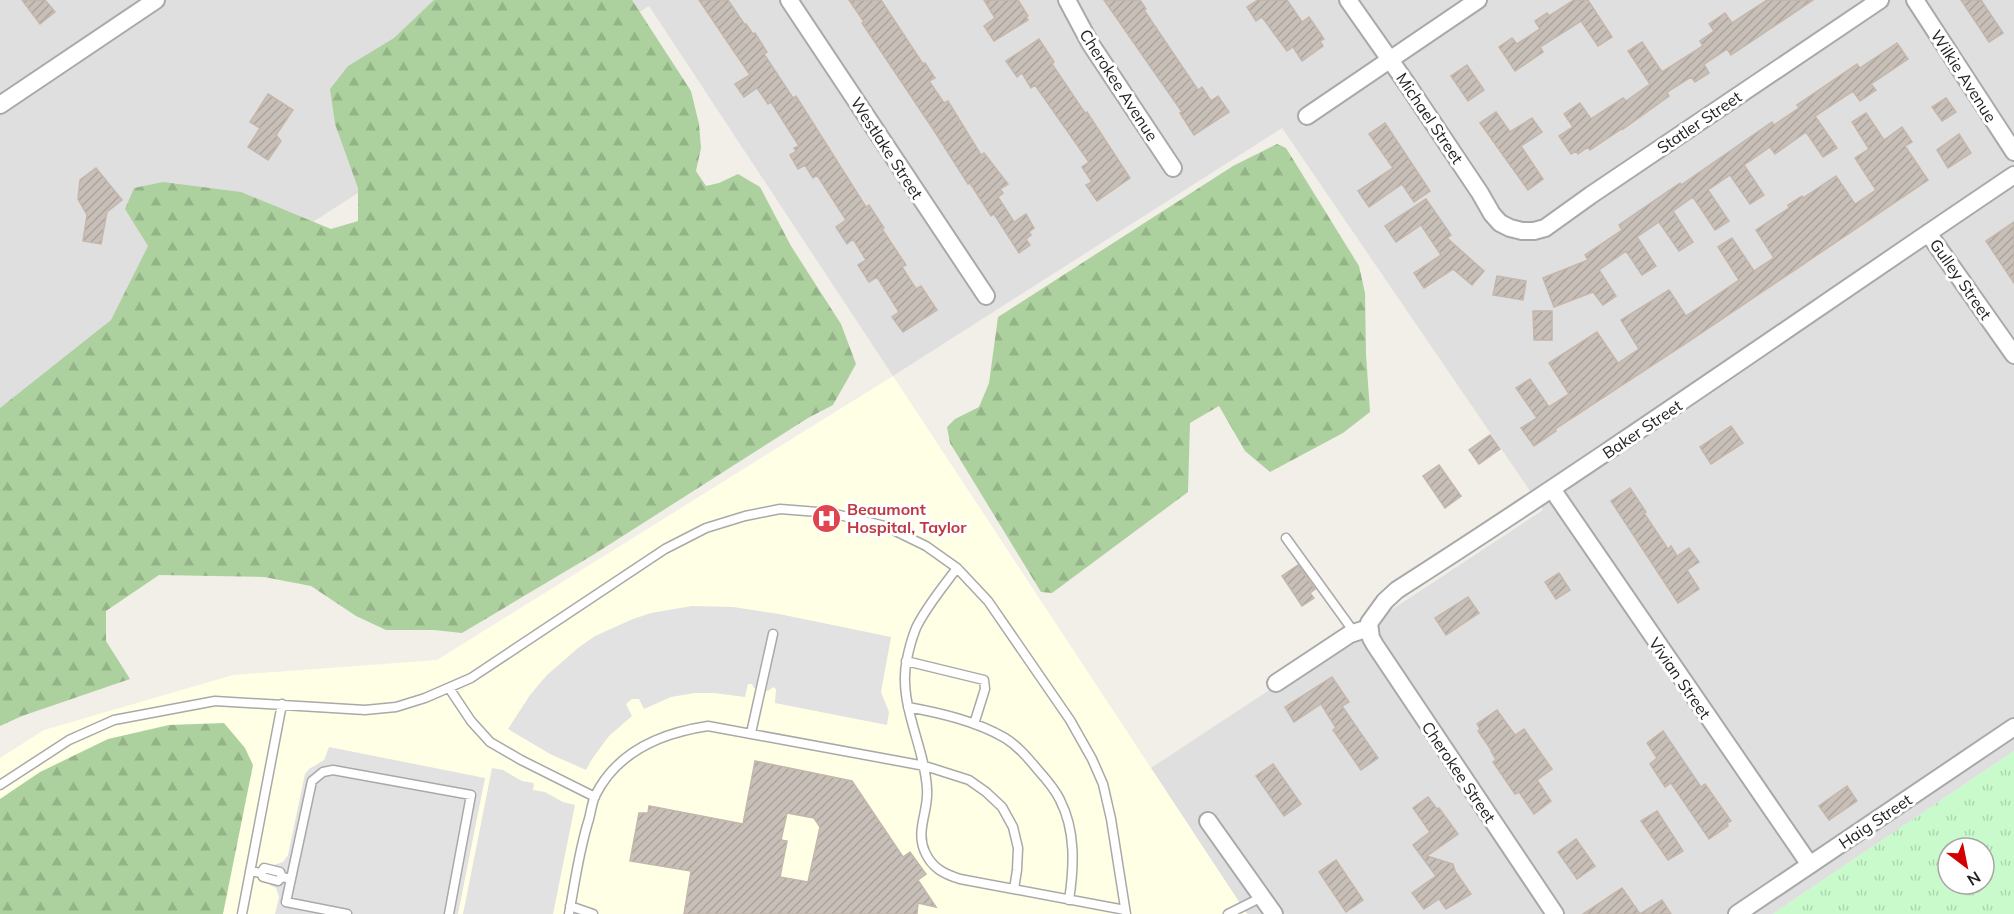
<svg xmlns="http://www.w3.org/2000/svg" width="2014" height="914" viewBox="0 0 2014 914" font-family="Mulish,sans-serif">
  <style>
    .residential { fill: #e0dfdf }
    .education { fill: #ffffe5 }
    .forest { fill: url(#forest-firs) }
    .park { fill: url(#park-tufts); fill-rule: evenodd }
    .parking { fill: #e2e2e2 }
    .building { fill: url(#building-hatch); stroke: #c4b6ab; stroke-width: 1.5; fill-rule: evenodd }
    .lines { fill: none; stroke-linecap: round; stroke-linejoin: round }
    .lane-casing { stroke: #a9a9a9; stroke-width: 11 }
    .street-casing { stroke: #a9a9a9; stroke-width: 20 }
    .lane { stroke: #fff; stroke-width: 8 }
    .street { stroke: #fff; stroke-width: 16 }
    .labels { text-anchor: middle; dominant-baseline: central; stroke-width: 6; stroke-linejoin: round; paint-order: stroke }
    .street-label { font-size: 16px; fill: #222; stroke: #fff }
    .health-label { font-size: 16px; font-weight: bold; fill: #be3a42; stroke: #fff; text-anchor: start }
  </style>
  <defs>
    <pattern id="forest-firs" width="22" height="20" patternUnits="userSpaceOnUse" patternTransform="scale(1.5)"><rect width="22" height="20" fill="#add19e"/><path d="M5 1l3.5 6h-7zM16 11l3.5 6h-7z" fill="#95b388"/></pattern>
    <pattern id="park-tufts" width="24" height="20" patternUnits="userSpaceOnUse" patternTransform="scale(1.5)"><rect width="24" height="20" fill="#c8facc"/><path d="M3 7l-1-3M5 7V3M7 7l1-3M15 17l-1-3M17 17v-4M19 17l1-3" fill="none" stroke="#acd6af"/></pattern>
    <pattern id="building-hatch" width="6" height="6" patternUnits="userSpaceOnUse" patternTransform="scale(1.5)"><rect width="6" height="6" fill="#c7bfb8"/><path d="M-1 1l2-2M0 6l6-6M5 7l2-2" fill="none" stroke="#aba49e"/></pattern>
  </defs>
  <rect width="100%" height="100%" fill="#f2efe9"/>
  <path class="residential" d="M0 0H2014V751L1773 914H1247L1151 768 1543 510 1282 128 893 376 649 6 0 423Z"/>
  <path class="education" d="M893 376 1247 914H137L0 823V758L44 730 233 675 437 660Z"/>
  <path class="forest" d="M434 0H632L691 91 699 124 701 148 696 171 706 186 719 183 738 174 760 187 791 246 841 324 856 364 833 405 808 418 593 555 462 633 434 630H386L356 616 311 586 264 577 159 575 106 611V641L130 679 22 716 0 726V408L111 320 148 246 125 209 134 188 163 182 241 192 331 229 358 221V188L335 124 330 89 348 66 394 38Z
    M1277 144 1286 148 1359 266 1365 293 1366 354 1370 412 1343 433 1270 472 1245 451 1219 406 1190 423 1188 492 1052 593 1041 592 950 443 947 427 955 419 979 407 989 383 998 317 1233 166Z
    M224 723 245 748 253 765 223 914H0V799L40 772 108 739 169 725Z"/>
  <path class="park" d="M2014 751V914H1773ZM1948 848H1984V884H1948Z"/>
  <path class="parking" d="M692 606 733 607 779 614 891 637 881 692 889 712 887 725 775 703 776 689 773 687 768 691 754 688 752 684H748L745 697 714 693H695L671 697 644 709 639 699H632L626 704 632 716 609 736 592 759 586 770 550 754 508 729 530 695 547 675 578 648 595 636 633 619 651 613Z
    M329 747 485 778 458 914H275L279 897 276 888 270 885 274 865 283 862 288 855 305 774 309 769 324 760Z
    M492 768 503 770 522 781 534 783 533 790 545 792 563 802 575 805 553 914H463Z"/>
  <path class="building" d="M22 0H45L55 12 40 24Z
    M699 0H728L745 25 746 24 753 34 755 33 767 52 764 54 793 98 796 96 866 207 869 205 884 228 882 229 906 265 902 267 916 289 921 286 937 310 903 332 892 317 899 312 877 277 869 282 858 265 866 260 853 239 847 244 836 227 846 220 817 175 813 178 805 165 798 169 790 155 796 151 794 148 799 146 771 102 768 104 757 88 744 97 735 84 750 75Z
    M849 0H881L923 64 925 63 935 78 929 81 944 103 948 101 981 155 984 153 1008 184 1000 189 1003 193 998 197 1014 222 1026 214 1034 228 1029 232 1031 235 1026 239 1030 245 1019 253 994 214 991 216 970 183 968 184 933 129 862 23 864 22Z
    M984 0H1018L1028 16 1026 17 1028 20 994 41 984 26 995 18Z
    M1104 0H1140L1146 9 1144 10 1198 90 1202 87 1211 101 1218 96 1229 112 1194 135 1180 113 1182 112Z
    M1258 0H1287L1302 22 1309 17 1324 39 1320 41 1323 46 1302 61 1293 47 1287 51 1262 17 1256 21 1247 7Z
    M1574 0H1588L1612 37 1598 46 1581 21 1540 47 1543 52 1515 71 1499 47 1512 38 1517 44 1540 29 1535 21 1547 13 1549 16Z
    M1767 0H1813L1731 55 1727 49 1704 64 1709 73 1695 82 1691 77 1667 92 1669 96 1623 129V128L1590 150 1588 147 1578 154 1576 151 1571 154 1559 136 1573 127 1564 114 1580 103 1591 119 1623 98 1626 101 1650 84 1628 51 1642 42 1662 72 1703 46 1700 41 1714 31 1709 24 1725 13 1732 23Z
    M1961 0H1981L2003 33 1989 42Z
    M1039 39 1054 62 1052 64 1085 113 1087 112 1130 178 1097 201 1086 185 1092 182 1082 167 1089 162 1035 85 1031 88 1022 73 1017 77 1006 61Z
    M1897 43 1908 59 1871 84 1876 90 1860 101 1853 91 1815 116 1837 148 1823 157 1806 132 1775 154 1770 147 1744 165 1764 195 1750 204 1730 175 1708 190 1729 221 1715 230 1693 197 1673 211 1693 242 1679 251 1659 222 1637 237 1656 266 1642 275 1626 251 1599 270 1616 296 1603 305 1593 292 1554 307 1543 278 1588 260 1585 255 1622 230 1619 225 1655 200 1680 183 1681 185 1772 122 1774 125 1799 108 1797 105 1857 64 1860 68Z
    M1467 65 1484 90 1468 101 1451 76Z
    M268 94 293 110 276 135 281 141 268 160 248 147 260 128 250 122Z
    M1946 98 1956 112 1942 121 1932 107Z
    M1496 112 1510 132 1532 118 1542 132 1521 146 1543 179 1528 190 1480 123Z
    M1866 113 1884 140 1902 127 1912 142 1905 146 1928 180 1691 340 1555 429 1556 431 1534 446 1521 428 1537 418 1516 388 1530 379 1549 407 1569 394 1549 363 1563 354 1597 332 1618 363 1639 349 1621 320 1669 290 1686 316 1739 280 1718 247 1732 238 1754 271 1774 258 1756 230 1789 208 1788 205 1802 196 1803 198 1836 176 1855 204 1876 190 1855 158 1869 149 1852 122Z
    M1385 123 1430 191 1414 202 1402 184 1369 207 1358 191 1393 168 1369 134Z
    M1959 134 1971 153 1948 168 1937 150Z
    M96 168 122 200 107 212 101 244 83 241 87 215 78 199 80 180Z
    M1426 199 1451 235 1447 238 1484 271 1472 285 1453 269 1424 288 1414 273 1441 255 1421 225 1396 242 1385 226Z
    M2014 222V283L1986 241Z
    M1497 276 1526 281 1523 300 1493 295Z
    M1533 311H1552V340H1534Z
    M1731 426 1743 443 1711 464 1700 447Z
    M1490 435 1500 449 1479 464 1469 450Z
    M1439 465 1461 496 1445 508 1423 476Z
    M1630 488 1646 512 1644 513 1668 549 1671 546 1677 556 1689 548 1699 562 1687 570 1699 589 1678 603 1611 501Z
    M1298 565 1315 589 1310 593 1314 598 1302 606 1282 576Z
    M1559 573 1570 590 1556 599 1545 582Z
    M1468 597 1479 613 1446 635 1435 618Z
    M1332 677 1349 702 1342 706 1378 758 1361 770 1333 730 1336 728 1321 704 1294 722 1285 707Z
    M1497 710 1515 735 1524 729 1552 769 1537 780 1551 801 1534 814 1519 792 1515 794 1493 762 1496 760 1491 751H1492L1478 731 1480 729 1477 724Z
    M1663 731 1701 787 1705 784 1731 821 1727 823 1728 826 1709 839 1671 783 1665 787 1650 764 1657 758 1647 743Z
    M755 761 852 781 903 857 910 852 926 874 918 880 936 907 918 903 917 914H684L691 871 630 861 639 813H648L649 806 743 824ZM787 813 814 818 820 827 808 882 780 877 787 841 781 840Z
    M1273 764 1301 804 1284 816 1256 776Z
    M1847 786 1857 801 1829 820 1819 806Z
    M1428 797 1437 809 1439 808 1458 834 1427 856 1453 864 1455 871 1471 894 1446 909 1439 899 1424 909 1412 893 1436 876 1413 845 1430 832 1413 808Z
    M1657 811 1683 851 1668 860 1641 821Z
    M1576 839 1595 866 1577 879 1558 852Z
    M1336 860 1363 900 1346 912 1319 872Z
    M1622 888 1640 914 1662 900 1671 914H1583Z"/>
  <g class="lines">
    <defs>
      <path id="lane" d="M1286 538 1354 632
        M957 568C943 587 926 607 916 628 912 638 909 649 907 659 897 703 925 746 927 789 929 811 915 830 925 852 932 868 944 874 960 879L1125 910
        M906 661 984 680 985 689 974 724
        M449 688 471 721 490 742 521 760 595 797
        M908 707C940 713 976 721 1005 738 1018 746 1028 758 1038 770 1046 779 1055 789 1060 800 1076 831 1074 867 1069 900
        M751 733 773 634
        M0 785 69 740 114 720 215 701 365 710 396 707 425 698 471 678 665 549 706 528 745 516 780 509 831 513 885 526 926 546 957 568 988 601 1070 720 1092 759 1103 784 1111 819 1126 914
        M250 871 261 873 263 877 278 881 282 877 291 879
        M261 873 264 868 280 872 282 877
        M570 906 593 914
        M242 914 282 704
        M347 914 286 902 312 781 323 772 333 770 471 795 449 914
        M569 914C575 882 579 850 589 819 591 811 592 803 595 796 617 751 661 733 708 726L925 766 969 780 986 792 1002 807 1013 827 1018 848 1017 870 1014 889
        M1228 914 1262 897"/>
      <path id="street" d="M789 0 986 296
        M1067 0 1090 43 1173 168
        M1348 0 1407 84 1480 193 1492 214 1500 223 1510 228 1522 231H1534L1545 228 1591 195 1880 0
        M1915 0 2014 152
        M0 105 156 0
        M1307 116 1478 0
        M1928 233 2014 355
        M1552 489 1810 865
        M1276 683 1350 634 1369 628
        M1208 821 1274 914
        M1555 914 1375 645 1371 638 1369 623 1385 601 1397 590C1606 456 1809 313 2014 175
        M1737 914 2014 727"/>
    </defs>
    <use href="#lane" class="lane-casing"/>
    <use href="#street" class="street-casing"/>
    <use href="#lane" class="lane"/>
    <use href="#street" class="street"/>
  </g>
  <defs>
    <symbol id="hospital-disc" viewBox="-11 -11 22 22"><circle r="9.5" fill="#e0444e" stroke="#fff"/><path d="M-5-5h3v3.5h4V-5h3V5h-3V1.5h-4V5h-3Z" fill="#fff"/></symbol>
  </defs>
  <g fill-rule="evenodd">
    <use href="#hospital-disc" x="810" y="502" width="33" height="33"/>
  </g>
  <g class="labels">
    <g class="street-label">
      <text transform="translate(1964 76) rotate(57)">Wilkie Avenue</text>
      <text transform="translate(1119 85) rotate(57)">Cherokee Avenue</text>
      <text transform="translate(1430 118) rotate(56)">Michael Street</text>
      <text transform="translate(1699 122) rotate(-34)">Statler Street</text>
      <text transform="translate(887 148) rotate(57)">Westlake Street</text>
      <text transform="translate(1961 279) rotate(55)">Gulley Street</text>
      <text transform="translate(1642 429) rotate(-34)">Baker Street</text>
      <text transform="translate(1680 678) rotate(55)">Vivian Street</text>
      <text transform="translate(1459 772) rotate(56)">Cherokee Street</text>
      <text transform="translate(1875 821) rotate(-34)">Haig Street</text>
    </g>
    <g class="health-label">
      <text x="847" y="509">Beaumont<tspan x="847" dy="18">Hospital, Taylor</tspan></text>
    </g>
  </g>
  <g transform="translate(1966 866) rotate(148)"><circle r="28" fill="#ffffff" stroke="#a7a7a7" stroke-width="1.5"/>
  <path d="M0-4.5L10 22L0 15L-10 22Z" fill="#d40000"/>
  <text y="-9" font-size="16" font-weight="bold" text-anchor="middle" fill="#222222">N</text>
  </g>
</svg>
